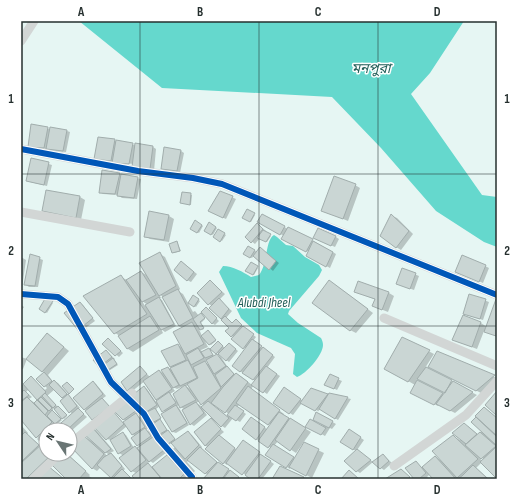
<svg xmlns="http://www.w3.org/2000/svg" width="518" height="500" viewBox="0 0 518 500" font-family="'Sofia Sans Condensed','Noto Sans Bengali',sans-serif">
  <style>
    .water { fill: #65d8cd }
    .shadow { fill: #0003; fill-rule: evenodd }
    .building { fill: #cad6d4; stroke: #a1adac }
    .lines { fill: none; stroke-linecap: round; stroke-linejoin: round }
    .street { stroke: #d2d6d5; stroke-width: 9 }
    .cycleway-casing { stroke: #fff; stroke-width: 8 }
    .cycleway { stroke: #0057b8; stroke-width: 6 }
    .grid { fill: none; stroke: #26302f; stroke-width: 1; stroke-opacity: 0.55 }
    .labels { text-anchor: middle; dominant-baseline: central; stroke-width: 3; stroke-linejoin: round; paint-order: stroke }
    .water-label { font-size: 14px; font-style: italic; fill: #225e58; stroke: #fff }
    .neatline { fill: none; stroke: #26302f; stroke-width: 1.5 }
    .grid-label { font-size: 13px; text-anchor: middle; font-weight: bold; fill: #26302f }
  </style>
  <rect width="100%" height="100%" fill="#e6f6f3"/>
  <path class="water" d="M79 21H464L430 73 411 94 482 195 497 197V247L484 242 436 211 381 148 332 97 162 88Z
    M274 235 277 237 286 245 293 246 305 257 319 265 322 270 319 276 289 311 288 314 298 323 321 338C322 340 323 342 323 345 323 355 306 374 297 377L293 374 295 354 291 348 257 333 241 318 219 272 223 266C233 266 243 272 251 277L259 275C268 264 265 240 274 235Z"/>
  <path class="shadow" d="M32 125 50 129 67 131 70 132 66 152 51 151 48 149 32 148Z
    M99 138 135 145 153 147 156 149 154 171 134 164 99 161Z
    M165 148 181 151 184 153 180 173 165 171 162 169Z
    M32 159 52 165 47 186 30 182Z
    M119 174 141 179 137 199 122 198 118 195 103 194 100 192Z
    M355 185 360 188 348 221 322 210Z
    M220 192 236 199 226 219 213 213Z
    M182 193 192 195 191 205 182 203Z
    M80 197 85 200 81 220 48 214 43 211Z
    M248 211 255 215 251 222 244 217Z
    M262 215 288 229 312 240 336 254 330 268 307 255 309 252 283 238 284 236 259 222Z
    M169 216 174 219 169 242 150 239 145 236Z
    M392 216 397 218 413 234 401 250 396 247Z
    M196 222 203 226 199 233 192 229Z
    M210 224 217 228 213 235 206 231Z
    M260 226 266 231 265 232 271 236 267 242 260 238 255 244 246 237Z
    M219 230 226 235 222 241 215 237Z
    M336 237 339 239 335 247 317 239Z
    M177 242 181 251 174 253H173Z
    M248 247 257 252 263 250 279 263 273 271 254 255 252 258 244 254Z
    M160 254 165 257 180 289 178 291 183 294 193 312 195 311 199 316 202 315 205 319 201 323 204 329 202 330 199 329 202 336 209 332 216 341 211 345 205 341 208 347 201 350 202 352 209 349 215 357 217 355 221 357 229 369 236 375 237 374 242 377 252 385 255 381 240 371 246 349 232 339 234 337 231 336 230 328 212 306 209 304 210 281 225 294 219 300 232 311 226 318 233 324 239 322 244 328 256 337 253 341 275 357 267 368 280 376 267 394 254 385 251 389 284 414 283 415 311 432 303 443 324 453 312 478 291 467 290 469 266 454 271 448 256 439 255 420 268 430 271 425 240 404 237 407 246 414 240 422 233 418 225 428 222 426 200 401 196 403 200 405 207 415 194 426 191 424 184 411 185 410 181 407 179 405 177 406 179 408 189 425 176 433 173 432 165 412 160 406 156 409 161 419 159 420 176 441 188 433 192 435 202 447 201 449 218 463 241 479H205L208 475 189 460 187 462 195 471 187 479H136V473L132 471 124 456 119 453 111 440 107 439 112 412 123 423 126 421 123 419 128 400 140 412 136 414 140 417 145 414 144 387 147 389 156 402 159 400 157 399 145 381 131 392 128 390 140 367 150 377 159 371 165 374 168 368 170 369 173 368 170 366 178 345 183 348V328L179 326 163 297 159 294 161 298H159L162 300 176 326 165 332 161 329 163 333 133 352 128 349 120 336 115 333 121 277 127 280 141 272 147 275ZM142 301 148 305 145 306ZM207 360 210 365 204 362ZM189 385 192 390 186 386ZM171 386 177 389 184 386 185 387 176 401 170 394 175 391ZM213 403 226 412 229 414 227 416 211 404ZM127 426 132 434 135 436 132 438 140 447 137 449 134 448 126 435 123 433 113 439V438ZM148 428 152 433 146 430ZM278 441 296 453 303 443 304 444 295 459 274 446ZM172 443 175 447 172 450 168 445ZM167 452 173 460 153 468 147 464 150 461 153 463Z
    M30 255 43 260 38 287H29L26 285Z
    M21 257 26 260 22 288 21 287Z
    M182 262 197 274 191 282 187 280Z
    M251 263 258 268 254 275 247 270Z
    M485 266 489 268 483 283 460 273Z
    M402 269 419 276 414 290 400 285Z
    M334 284 373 313 356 333 350 330Z
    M355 291 389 293 394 296 388 312 373 306 376 300Z
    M470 295 489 302 483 320 467 315Z
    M194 297 200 301 196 307 190 303Z
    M46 298 53 303 47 313 40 308Z
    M497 300V336L484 331 477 349 453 340 481 323 487 327Z
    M80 303 83 305 95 321 81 331Z
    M21 305 24 307 21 311Z
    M206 308 219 321 215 325 212 323Z
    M48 334 69 351 48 375 53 382 54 381 58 383 80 408 78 409 87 417 70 432V430H55L73 414 70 412 63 399 55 389 47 396 67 416 64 419 54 408 52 411 62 420 57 424 53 422 56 425 51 430H46V437L45 436 42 440 44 442 42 443 46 446V454H67L90 475 89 476 93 479H68L51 463 47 467 63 479H22L21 477V425L28 433 27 435 41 446 42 444 37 439 38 438 21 419V384L23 385 31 378 45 390 47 388 37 379 45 373 28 359ZM29 389 39 400 35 403 29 399 32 397 26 392Z
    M403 338 436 355 437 353 497 378 481 393 434 369 436 355 434 354 425 368 477 395 455 413 439 405 438 406 414 394 415 385 386 368ZM418 378 446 393 445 395 416 381Z
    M108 339 123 353 119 357 104 344Z
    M219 343 225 348 232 346 238 351 229 362 212 349Z
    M106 351 115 359 114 360 118 365 107 372 103 368Z
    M21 357 27 359 23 369H21Z
    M330 376 342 381 337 390 329 386Z
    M93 382 96 384 106 396 102 399 112 409 87 410 84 409Z
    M287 390 303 401 327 395 329 396 330 394 351 399 338 420 320 409 317 413 336 424 332 429 330 428 325 436 307 426 322 427 323 426 315 420 318 411 302 403 293 415 274 403Z
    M485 408 497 418V436H496L497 437V478L482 462 476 468 489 479H435L430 474 427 477 430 479H415L416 463 422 468 435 457 442 461 453 436 460 440 468 426 478 435 482 431 472 422ZM477 455 484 459 482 461Z
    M211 420 224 432 219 436 237 450 248 445 274 464 262 479H252L228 463 227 465 224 463 205 445Z
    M92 428 96 430 114 451 110 453 114 456 125 469 123 471 132 479H113L101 467 97 471 92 468 70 446V432L78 440 83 436 92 441ZM103 451 110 455 107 456Z
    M350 431 364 440 357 450 373 462 360 473 357 471 356 451 342 442Z
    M383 455 392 463 384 470 381 468Z"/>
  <path class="building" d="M31 124 48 127 44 148 28 147Z
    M50 127 67 130 63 151 46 149Z
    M98 137 115 139 111 161 94 159Z
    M116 140 133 143 129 164 112 163Z
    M135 143 153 146 150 169 132 167Z
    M164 147 181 150 177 171 161 169Z
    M31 158 49 162 44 185 26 181Z
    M102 170 120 173 115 194 99 193Z
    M121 174 138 177 134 198 117 196Z
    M334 176 356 184 343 219 321 211Z
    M46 190 80 196 76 218 42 211Z
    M220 191 233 196 223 218 208 211Z
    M182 192 191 193 190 205 180 203Z
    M247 209 255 213 250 222 242 218Z
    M149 211 169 215 164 240 144 237Z
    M262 214 285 226 280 235 257 222Z
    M391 214 409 231 396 248 380 236Z
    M195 220 202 225 197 233 190 229Z
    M209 222 216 227 211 235 204 231Z
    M257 223 263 229 251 243 245 237Z
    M288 227 313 239 306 252 281 239Z
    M318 228 336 236 331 246 313 238Z
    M218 229 225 233 220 242 213 237Z
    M263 230 271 234 266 242 257 238Z
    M177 241 180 251 172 253 169 244Z
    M313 241 333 252 326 267 306 256Z
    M248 246 255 250 250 258 243 254Z
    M260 247 276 261 269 270 253 256Z
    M160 252 176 286 159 296 139 263Z
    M30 254 40 257 35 286 24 285Z
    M462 255 486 265 479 282 455 272Z
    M181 261 194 272 187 281 174 270Z
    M251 262 258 266 253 275 245 271Z
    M402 268 416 273 410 289 396 284Z
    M141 271 156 295 142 302 126 280Z
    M121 275 147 314 114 334 83 296Z
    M210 280 222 292 208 305 197 293Z
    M329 280 368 309 350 331 312 303Z
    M358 281 389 292 382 310 372 306 375 299 354 292Z
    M178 289 193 318 179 326 162 297Z
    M469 294 486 299 480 319 463 314Z
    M193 295 199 299 194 307 188 303Z
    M46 297 53 301 45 313 39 309Z
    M159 297 174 324 161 330 145 305Z
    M219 298 229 309 221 319 209 308Z
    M496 299H497L496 336 484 332Z
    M80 302 93 318 78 330 64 313Z
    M206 307 217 318 212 324 201 312Z
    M201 313 205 318 200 322 204 328 200 330 193 319Z
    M463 315 481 322 472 347 452 340Z
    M150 316 159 330 127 349 118 336Z
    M225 316 232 323 236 319 242 325 231 337 225 331 229 328 221 320Z
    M192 322 204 344 185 354 173 332Z
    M243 326 254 334 243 349 231 339Z
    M208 330 216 340 209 345 201 336Z
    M47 333 64 347 42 372 26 359Z
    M402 337 430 350 408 382 384 369Z
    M108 338 121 351 115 356 102 344Z
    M252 339 262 346 240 372 232 366Z
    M218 341 223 346 216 354 210 349Z
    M229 343 236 349 226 361 218 354Z
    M178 344 186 360 170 367 161 351Z
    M263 347 273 355 253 380 242 373Z
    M198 348 204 358 191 365 186 355Z
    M209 348 213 355 205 358 201 352Z
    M106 350 112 357 99 367 93 360Z
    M437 351 495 375 476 391 428 367Z
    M217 354 226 366 214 374 206 360Z
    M113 358 117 364 105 372 101 367Z
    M188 360 197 378 180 386 170 368Z
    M205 361 221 388 201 405 187 384 198 378 193 367Z
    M140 366 147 374 127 391 121 382Z
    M227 366 234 374 221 387 215 375Z
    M266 366 277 374 263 393 251 385Z
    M168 367 179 385 173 388 161 370Z
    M426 367 452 380 445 393 417 379Z
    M159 370 172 389 156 400 143 381Z
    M44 372 52 381 44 387 36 379Z
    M236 373 248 382 225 413 211 403 223 387Z
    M330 374 339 378 334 389 324 385Z
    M31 376 46 392 37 400 23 384Z
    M54 380 67 394 62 398 49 385Z
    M417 380 443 393 434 405 410 393Z
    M93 381 103 394 84 410 73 398Z
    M453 381 473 392 450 411 436 404Z
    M67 382 74 389 69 394 62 386Z
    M185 385 196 400 180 408 173 394Z
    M144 386 157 405 143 414 130 397Z
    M248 386 280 410 268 425 236 403Z
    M284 387 301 399 289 414 273 403Z
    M311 388 328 394 315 411 300 403Z
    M24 390 29 395 21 401V393Z
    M497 391V416L485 405Z
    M169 392 176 403 162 412 156 401Z
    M45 393 56 405 53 408 42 396Z
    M329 393 348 397 335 419 319 409Z
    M68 394 77 406 69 413 60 401Z
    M27 397 52 422 36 438 21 420V402Z
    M41 397 52 408 49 411 38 400Z
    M102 398 110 407 92 420 85 411Z
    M128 399 137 410 123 420 114 411Z
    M37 400 48 411 45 415 34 403Z
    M208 401 229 418 221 427 201 407Z
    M196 402 204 413 190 425 182 410Z
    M176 405 187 423 172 432 161 414Z
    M235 405 244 411 236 421 227 415Z
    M58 406 67 415 62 419 54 409Z
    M484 407 497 418V436L475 416Z
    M78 408 84 414 67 430H53Z
    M155 408 161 418 152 423 147 412Z
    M52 410 61 419 55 424 47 416Z
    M112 410 124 424 106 440 93 426Z
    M279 412 289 418 268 448 258 441Z
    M316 412 333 421 329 428 313 420Z
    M136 413 145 427 132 435 123 422Z
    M251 417 265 427 256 440 242 429Z
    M476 417 497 437V446L471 422Z
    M211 418 221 429 205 446 194 432Z
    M290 418 306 428 290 451 275 440Z
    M160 419 167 430 160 434 153 424Z
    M310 419 326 428 321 435 305 427Z
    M464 423 477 434 466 444 452 433Z
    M92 427 111 449 105 453 84 434Z
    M145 428 151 436 137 446 131 438Z
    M349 429 361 437 353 450 340 442Z
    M168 430 175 439 168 444 161 435Z
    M188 431 199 445 185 459 171 443Z
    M25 432 39 445 21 462V436Z
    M123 432 131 446 118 454 110 440Z
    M480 432 496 446 481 459 465 445Z
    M83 435 104 454 92 469 70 446Z
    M219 435 235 448 223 464 205 449Z
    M453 435 478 459 457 478 432 451Z
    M153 437 164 450 149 462 137 448Z
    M243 440 260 452 242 475 226 463Z
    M304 442 319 449 306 476 289 467Z
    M43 443 46 446V454H52L26 479H22L21 463Z
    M273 444 294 457 286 468 265 455Z
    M135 446 146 460 131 472 119 458Z
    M497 446V479L480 462Z
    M200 447 217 462 205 474 187 460Z
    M357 449 371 460 356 472 344 461Z
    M111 453 122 466 111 478 97 465 104 457Z
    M62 454H67L86 471 79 479H66L50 463Z
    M260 454 271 461 258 479H250L245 475Z
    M383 454 389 461 380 469 372 462Z
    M167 455 184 474 179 479H162L152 467Z
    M435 456 456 479H433L422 467Z
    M416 461 426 473 419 479H414L405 468Z
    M218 462 229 469 222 479H203Z
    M148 463 160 477 158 479H135L132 476Z
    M473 465 488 479H458L463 475Z
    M48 466 64 479H35Z
    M280 466 304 477 303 479H272Z
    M122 469 131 478 112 479Z
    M401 469 410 477 408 479H385Z
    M230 470 239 477 238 479H223Z
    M349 470 359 479H341Z"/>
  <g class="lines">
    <path class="street" d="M21 41 34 21
      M21 149 138 171 193 178 222 184 497 295
      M21 212 130 232
      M21 294 58 297 68 304 111 382 144 414 158 438 192 477
      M384 318 497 366
      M70 444 132 393
      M394 466 466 415 497 381
      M33 479 59 454"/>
    <defs>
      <path id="cycleway" d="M21 149 138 171 193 178 222 184 497 295
        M21 294 58 297 68 304 111 382 144 414 158 438 192 477"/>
    </defs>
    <use href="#cycleway" class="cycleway-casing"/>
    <use href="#cycleway" class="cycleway"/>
  </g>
  <path class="grid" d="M140 21V479M259 21V479M378 21V479M21 174H497M21 326H497"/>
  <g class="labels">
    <g class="water-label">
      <text x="371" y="68">মনপুরা</text>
      <text x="264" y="302">Alubdi Jheel</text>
    </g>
  </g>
  <rect width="518" height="500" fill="none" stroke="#ffffff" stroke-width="44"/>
  <g transform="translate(58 442) rotate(305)"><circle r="19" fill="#ffffff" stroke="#a8acac"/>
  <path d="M0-3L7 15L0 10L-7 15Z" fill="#697574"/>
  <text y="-6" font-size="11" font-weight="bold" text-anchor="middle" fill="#26302f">N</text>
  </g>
  <rect x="22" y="22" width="474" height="456" class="neatline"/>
  <g class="grid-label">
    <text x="81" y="16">A</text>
    <text x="200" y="16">B</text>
    <text x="318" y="16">C</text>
    <text x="437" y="16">D</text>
    <text x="11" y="103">1</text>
    <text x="507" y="103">1</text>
    <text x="11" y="255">2</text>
    <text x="507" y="255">2</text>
    <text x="11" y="407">3</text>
    <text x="507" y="407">3</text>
    <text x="81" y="494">A</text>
    <text x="200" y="494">B</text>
    <text x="318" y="494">C</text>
    <text x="437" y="494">D</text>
  </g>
</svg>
